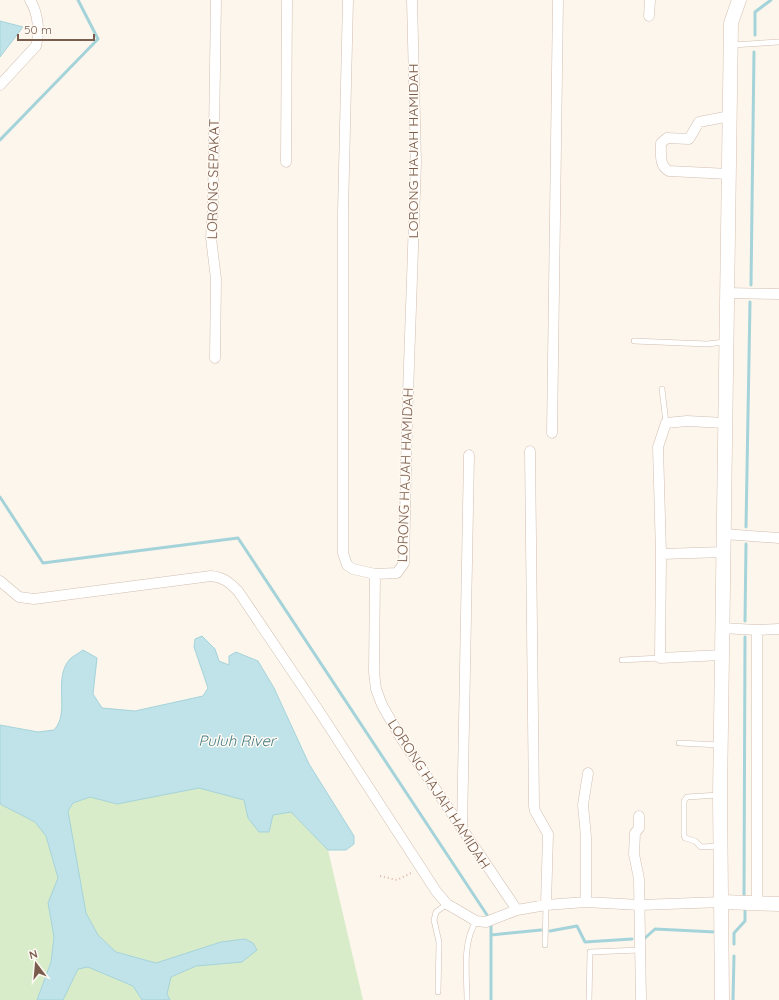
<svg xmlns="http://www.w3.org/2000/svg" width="779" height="1000" viewBox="0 0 779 1000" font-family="Quicksand,sans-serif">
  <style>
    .green { fill: #d8ecc9 }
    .water { fill: #bfe3e8; stroke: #a5d3da }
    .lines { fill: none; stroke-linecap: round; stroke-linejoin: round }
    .stream { stroke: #a5d3da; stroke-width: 3 }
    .lane-casing { stroke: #d1beb0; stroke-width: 6 }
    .street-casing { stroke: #d1beb0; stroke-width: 11 }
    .secondary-casing { stroke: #d6c0b0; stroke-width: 15 }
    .path { stroke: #d9b8a5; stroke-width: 2; stroke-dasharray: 1 3; stroke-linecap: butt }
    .lane { stroke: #fff; stroke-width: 5 }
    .street { stroke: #fff; stroke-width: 10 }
    .secondary { stroke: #fff; stroke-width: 14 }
    .labels { text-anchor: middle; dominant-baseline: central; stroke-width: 3; stroke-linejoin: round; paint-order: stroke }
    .street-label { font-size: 14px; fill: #7a5c4d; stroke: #fffaf3 }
    .water-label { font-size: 15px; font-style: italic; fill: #437c86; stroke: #fffaf3 }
  </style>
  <rect width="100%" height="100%" fill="#fdf6ec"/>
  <path class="green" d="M199 788 244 800 248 818 291 812 328 850 363 1000H170L167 994 171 977 196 966 241 962 256 950 245 939 221 942 156 963 116 952 98 935 86 913 68 811 73 803 90 797 117 804Z
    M0 804 35 822 46 836 58 879 48 903 54 937 51 962 37 1000H0Z
    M88 967 133 986 142 1000H63L78 968Z"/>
  <path class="water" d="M0 21 23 27 0 57Z
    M202 636 215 649 219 661 229 665V656L236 652 258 661 274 688 309 764 354 836V844L346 850H328L291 812 273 815 269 832H259L248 818 244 800 199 788 117 804 90 797 73 803 68 811 86 913 98 935 116 952 156 963 221 942 245 939 253 943 257 950 242 962 196 966 171 977 167 994 170 1000H142L133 986 88 967 78 969 63 1000H37L51 962 54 937 48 903 58 878 46 836 35 822 0 804V725L38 732 54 730C71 712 52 679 70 659 73 656 79 653 83 650L97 658 93 694 102 708 135 711 203 696 208 688 194 647 195 639Z"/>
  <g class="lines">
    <path class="stream" d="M755 35V12L771 0
      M0 140 98 39 78 0
      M751 285 754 52
      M0 497 43 563 238 538 489 918
      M746 527 750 302
      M745 621 746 544
      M744 897 745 637
      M491 923V1000
      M550 931 577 926 585 942 632 939
      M491 935 541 930
      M645 938 655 929 715 932
      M734 944V933L745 921V911
      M733 1000 734 956"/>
    <defs>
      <path id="lane" d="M732 45 779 42
        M634 341 707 344 725 342
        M662 389 666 423
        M622 660 660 658
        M679 743 720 745
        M719 795 687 797 684 801V835L685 838 695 841 701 847 720 846
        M545 945 546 905
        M438 992 439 942 434 920 436 912 447 904
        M467 1000C467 974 462 944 476 921
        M589 1000 590 952 640 950"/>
      <path id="street" d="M348 0 343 212V553L347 565 353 569 375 574
        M412 0 416 162 407 423 404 563 397 573 375 574 374 672 376 689 382 705 401 738 517 910
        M649 16 650 0
        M0 85 36 46C40 31 38 13 30 0
        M286 162 287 0
        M729 174 669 171C659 166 661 154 661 143L667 138 689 139 699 122 730 116
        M727 293 779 294
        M215 358 216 279 211 238 213 203 216 0
        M552 433 558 0
        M530 451 534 806 535 811 548 834 546 905
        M724 534 779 538
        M724 552 661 554 658 447 666 423 687 421 725 423
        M661 554 660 658 722 655
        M0 581 19 597 34 599 211 576C223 577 229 582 238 591L319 711 436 891 447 904 476 921 486 922 517 910 546 905 586 902 640 905 722 902
        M722 628 757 630 779 629
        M757 630V903
        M639 816V828L635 833 634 854 639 879 641 1000
        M462 830 469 455
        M586 902V837L583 805 588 773"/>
      <path id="secondary" d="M722 902 779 904
        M722 1000 720 795 731 23 739 0"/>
    </defs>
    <use href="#lane" class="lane-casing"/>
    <use href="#street" class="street-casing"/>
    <use href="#secondary" class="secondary-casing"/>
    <path class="path" d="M380 876 397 880 413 872"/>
    <use href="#lane" class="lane"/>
    <use href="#street" class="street"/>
    <use href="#secondary" class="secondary"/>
  </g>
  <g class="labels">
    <g class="street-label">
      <text transform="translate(413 151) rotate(-90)">LORONG HAJAH HAMIDAH</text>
      <text transform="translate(213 179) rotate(-89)">LORONG SEPAKAT</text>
      <text transform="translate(405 475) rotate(-88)">LORONG HAJAH HAMIDAH</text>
      <text transform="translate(439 794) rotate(57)">LORONG HAJAH HAMIDAH</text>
    </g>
    <g class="water-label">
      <text x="237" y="740">Puluh River</text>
    </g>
  </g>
  <g transform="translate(36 964) rotate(344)" stroke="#fffaf3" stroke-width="3" paint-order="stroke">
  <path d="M0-3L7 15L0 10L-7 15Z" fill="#7a5c4d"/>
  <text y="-6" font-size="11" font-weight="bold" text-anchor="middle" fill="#7a5c4d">N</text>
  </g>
  <path d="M18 34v6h76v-6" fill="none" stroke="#7a5c4d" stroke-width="2"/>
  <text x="24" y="34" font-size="12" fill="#7a5c4d" stroke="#fffaf3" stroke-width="3" paint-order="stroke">50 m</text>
</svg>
